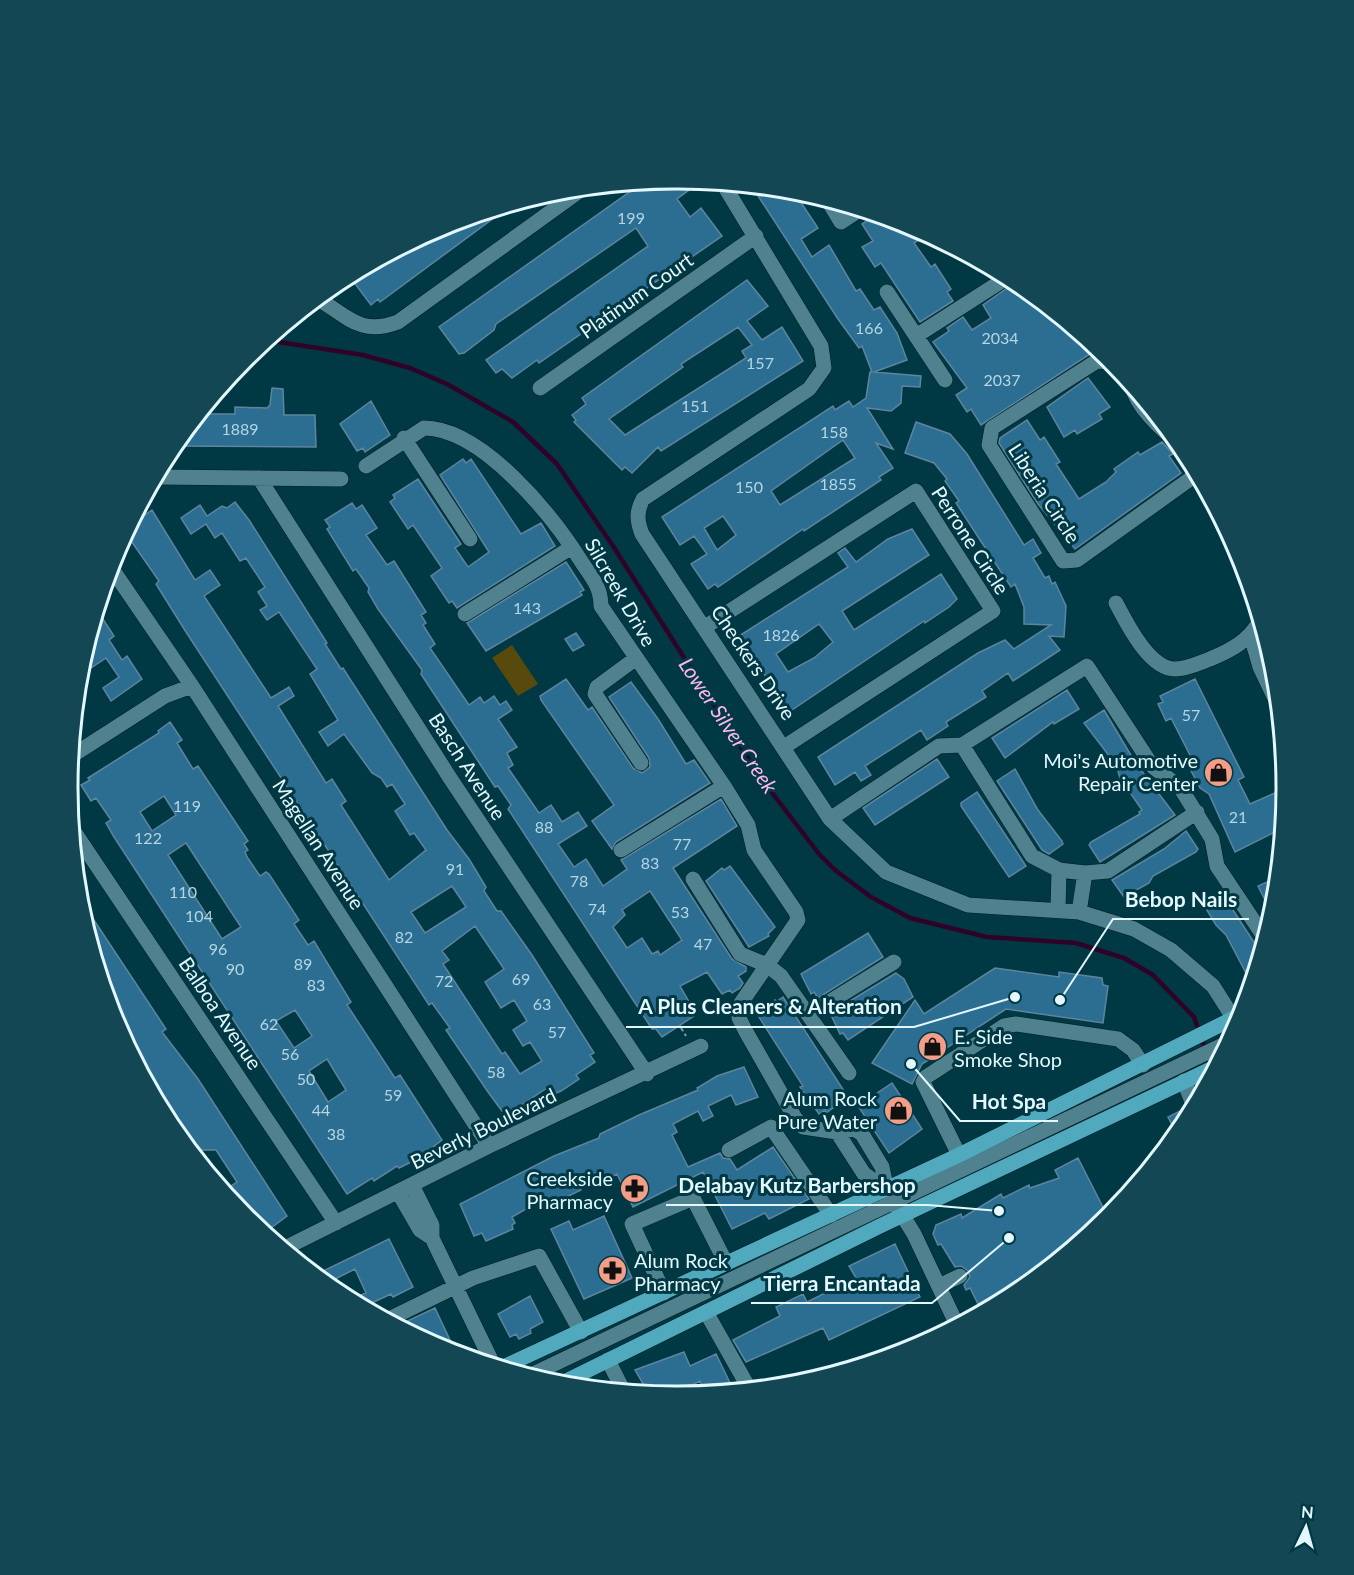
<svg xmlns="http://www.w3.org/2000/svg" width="1354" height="1575" viewBox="0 0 1354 1575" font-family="Lato,sans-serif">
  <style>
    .green { fill: #584a0d }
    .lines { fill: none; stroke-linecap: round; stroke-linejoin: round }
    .stream { stroke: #2f0328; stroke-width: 4.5 }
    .building { fill: #2b6e92; stroke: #5e859d; stroke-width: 1.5; fill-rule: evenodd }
    .minor-casing { stroke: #031d23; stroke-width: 16 }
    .major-casing { stroke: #031d23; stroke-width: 16 }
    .path { stroke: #799fa7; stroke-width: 2; stroke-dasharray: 6 3; stroke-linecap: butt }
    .minor { stroke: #4f818e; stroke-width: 15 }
    .major { stroke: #51a9be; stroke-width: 15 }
    .labels { text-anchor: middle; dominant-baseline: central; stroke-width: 6; stroke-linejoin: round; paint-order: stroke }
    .number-label { font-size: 16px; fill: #b5d6e2 }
    .street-label { font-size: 20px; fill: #e3f8fd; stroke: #003844 }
    .poi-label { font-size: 20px; fill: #e3f8fd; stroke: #003844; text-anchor: end }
    .water-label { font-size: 21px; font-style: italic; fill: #feb7ec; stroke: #003844 }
    .rim { fill: none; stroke: #e3f8fd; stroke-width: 3 }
    .leader { fill: none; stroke: #e3f8fd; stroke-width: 2 }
    .callout-dot { fill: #e3f8fd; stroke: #003844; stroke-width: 2 }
    .callout-label { font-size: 21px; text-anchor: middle; font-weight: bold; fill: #e3f8fd; stroke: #003844; stroke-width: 6; stroke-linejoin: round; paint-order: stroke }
  </style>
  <rect width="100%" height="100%" fill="#003844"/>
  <path class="green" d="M512 645 538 684 518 696 492 658Z"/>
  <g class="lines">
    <path class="stream" d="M266 340 363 355 410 368 447 384 513 422 557 464 613 546 760 777 819 854 835 870 871 897 910 918 987 937 1076 943 1124 958 1153 975 1194 1017 1206 1051"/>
  </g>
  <path class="building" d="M680 178 689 190 677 199 690 217 701 208 722 236 539 363 537 360 512 378 502 369 496 373 486 360 648 246 636 228 496 324 494 330 464 353 459 354 439 327 645 181Z
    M751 185 792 189 818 228 801 239 812 257 829 245 856 291 860 289 874 310 880 307 897 333 907 360 874 372 921 376 920 387 902 386 901 403 891 411 867 408 893 449 876 443 893 468 879 477 881 480 804 531 803 529 718 587 715 584 708 589 691 564 707 554 694 536 680 545 662 517 833 406 835 410 849 401 853 407 866 398 870 372H872L862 346 859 348 838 319ZM843 440 855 458 780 505 771 491ZM723 516 736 535 717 550 704 528Z
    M514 203 380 302 378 299 371 305 353 281 363 274 360 269 370 264 372 266 444 224Z
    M877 214 911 225 928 234 914 243 931 267 935 264 951 289 947 292 953 301 920 322 881 263 875 267 862 247 873 241 862 224Z
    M747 280 768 306 747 321 762 340 782 327 803 361 661 451 658 447 632 473 625 467 622 470 574 422 576 420 572 415 586 404 582 398ZM738 327 752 345 742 351 746 358 625 435 609 419 683 367 681 364Z
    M1017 281 1083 336 1081 338 1090 354 981 425 971 409 967 412 956 395 967 388 933 342 949 331 947 328 963 317 972 330 991 318 983 305Z
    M1088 378 1110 407 1099 414 1102 419 1077 434 1075 430 1064 437 1047 407Z
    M272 388 283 389 284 415H315L316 447 172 446 199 414H235V407L267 408 270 405Z
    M371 401 390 435 365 452 363 448 357 451 340 424Z
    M1027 420 1040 440 1044 437 1060 462 1056 464 1079 499 1106 482 1116 472 1114 469 1138 452 1140 455 1162 442 1173 454 1169 456 1181 473 1075 549 1038 504 999 443 1000 438Z
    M916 422 950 434 967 454 1024 545 1033 539 1041 553 1033 558 1045 578 1049 576 1052 584 1055 582 1066 606 1064 637 1049 636 1060 650 1013 681 1008 673 982 691 986 697 946 722 948 726 927 740 921 730 865 766 871 775 861 781 855 772 835 785 818 757 978 653 1005 640 1014 649 1051 625 1024 624V607L1015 584 1011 587 984 546 956 503 959 501 945 481 947 479 934 463 905 453Z
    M463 459 466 463 471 459 521 534 541 523 555 546 457 608 452 601 449 603 431 576 442 568 413 525 408 529 390 502 395 498 393 495 418 479 461 544 455 548 468 567 489 552 440 475Z
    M235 502 249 520 327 643 325 644 341 669 343 668 447 830 469 859 486 887 484 891 497 911H501L532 955 594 1053 590 1055 595 1062 576 1075 579 1079 561 1091 556 1093 550 1086 508 1114 505 1108 502 1111 488 1092 446 1030 450 1028 432 1003 429 1005 186 632 156 584 159 581 127 535 130 532 128 529 130 525 152 510 195 580 210 570 220 585 204 596 271 698 289 687 294 696 278 706 326 783 332 779 346 801 341 805 389 880 426 850 414 833 410 835 395 811 405 804 392 784 387 787 381 778 372 773 344 734 328 746 319 732 338 720 310 674 317 669 279 612 267 620 260 610 267 606 258 592 265 587 246 558 240 561 222 533 215 538 206 524 191 534 181 518 200 505 207 516 222 506 227 508ZM452 886 466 907 425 933 411 912ZM475 926 504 969 485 982 501 1008 514 1000 527 1021 513 1030 523 1046 530 1042 542 1061 520 1074 505 1052 502 1054 443 964 449 960 442 951Z
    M352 503 356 509 362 505 377 528 366 535 387 565 394 561 416 596 426 612 421 615 426 623 423 625 435 644 430 648 469 705 480 697 484 703 494 696 500 705 506 701 512 710 498 719 517 747 507 753 513 765 508 768 539 813 551 805 562 822 578 812 587 826 558 844 574 867 586 859 603 886 627 869 621 860 721 799 737 826 673 868 732 959 746 967V971L738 976 743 983 740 988 732 993 730 990 722 994 707 972 680 986 695 1012 694 1016 662 1037 656 1029H652L508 809 511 805 498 786 495 787 421 674 422 670 378 609 368 592 369 588 356 569 353 571 327 529 330 527 325 520ZM650 891 682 940 660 955 658 951 652 954 642 938 627 948 613 927 625 915 622 910Z
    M912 529 929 555 842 611 854 630 941 574 957 599 949 607 925 623 924 621 789 712 739 636 848 567 838 553 845 548 856 562 888 539ZM819 624 833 642 814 658 788 672 776 654Z
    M566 562 584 590 580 592 582 595 486 651 467 623Z
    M97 610 114 636 109 640 122 660 127 656 142 679 111 701 103 688 119 677 106 658 79 676Z
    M576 633 584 645 573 651 565 639Z
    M566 679 588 710 592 707 633 768 642 773 650 767 649 758 609 697 631 682 658 719 686 764 694 760 710 783 616 842 612 849 592 821 614 805 541 700 540 696Z
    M1195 679 1244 777 1238 780 1250 804 1286 788 1283 828 1235 852 1209 794 1200 788 1189 767 1195 765 1171 718 1166 721 1158 704 1163 702 1160 696Z
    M1067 690 1079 709 1054 724 1053 722 1005 758 992 738Z
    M1104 710 1135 762 1175 815 1100 862 1089 845 1091 842 1140 814 1139 812 1142 810 1120 778 1116 765 1084 723Z
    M170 722 182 740 177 743 193 769 198 766 248 841 244 844 248 850 245 852 247 857 260 876 266 872 269 874 299 920 294 924 308 945 314 941 351 1002 347 1005 395 1078 400 1075 442 1140 419 1158 399 1168 397 1166 374 1181 372 1178 347 1194 114 837 106 823 111 820 96 798 91 801 81 785 90 780 88 778 159 733 158 731ZM164 796 176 815 152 831 140 812ZM186 843 241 927 222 939 168 855ZM295 1010 312 1036 294 1048 276 1021ZM327 1059 346 1090 328 1102 309 1071Z
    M937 759 949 777 875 825 863 808Z
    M1015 769 1038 810 1062 841 1063 844 1049 854 1042 850 997 781Z
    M977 792 1026 866 1009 877 961 806V803Z
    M1186 831 1198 849 1196 852 1153 876 1149 883 1124 897 1112 880 1164 849Z
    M730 866 775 927 768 934 769 936 749 947 706 881 722 868 724 870Z
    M1278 877 1275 900 1267 904 1258 886Z
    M1222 893 1261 953 1253 980 1246 973 1226 935 1216 925 1205 907V904Z
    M78 896 166 1029 162 1032 198 1079 287 1216 264 1233 257 1227 231 1186 237 1182 216 1150H198L178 1122 170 1126 114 1020Z
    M868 933 883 957 818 998 814 992 811 994 801 974Z
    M995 968 1059 977V972L1102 978 1103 985 1108 986 1103 1023 1006 1009 922 1064 912 1084 872 1063 915 1000 924 1014Z
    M896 973 904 979 913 997 848 1040 843 1033 840 1034 830 1013Z
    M783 997 848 1097 826 1113 825 1110 819 1114 800 1087 803 1086 757 1014 775 1000 776 1002Z
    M744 1067 758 1097 736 1105 731 1095 708 1106 713 1116 703 1121 698 1111 673 1124 677 1132 672 1135 688 1167 720 1153 723 1158 730 1159 737 1170 773 1147 809 1199 769 1219 765 1213 732 1229 703 1172 633 1207 617 1174 604 1181 599 1171 577 1183 581 1190 542 1209 538 1202 512 1217 515 1223 512 1225 513 1229 486 1241 482 1233 474 1236 460 1204 554 1156 599 1138 600 1134 639 1115 698 1090 697 1088 717 1076Z
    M892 1083 922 1129 889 1153 858 1106Z
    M1182 1110 1187 1120 1177 1134 1168 1117Z
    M1078 1158 1108 1217 1015 1294 982 1312 970 1288 966 1290 964 1285 970 1277 968 1271 961 1266 955 1267 941 1244 938 1245 933 1234 936 1225 961 1214 962 1218 1001 1194 1003 1198 1029 1185 1030 1188 1059 1178 1055 1170Z
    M604 1216 632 1278 584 1299 551 1229 569 1221 573 1230Z
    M389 1239 413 1287 393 1297 391 1294 363 1307 349 1300 366 1293 355 1269 325 1284 315 1275Z
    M895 1244 920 1297 829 1340 823 1328 746 1362 733 1340 780 1316 776 1307 803 1294 807 1302 856 1278 849 1266Z
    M530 1296 543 1322 530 1329 531 1333 519 1339 516 1334 510 1337 498 1314Z
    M435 1308 457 1355 443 1350 397 1326Z
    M684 1352 690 1366 716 1354 734 1391 706 1394 700 1381 669 1396 649 1394 635 1370Z"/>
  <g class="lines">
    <defs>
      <path id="minor" d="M722 182 821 346 824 368 809 389 643 499C636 512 637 521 642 534L830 819 886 872 968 905 1079 912 1134 929 1171 950 1213 986 1234 1019
        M827 199 841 222 861 209
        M887 292 945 380
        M317 298C348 317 361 336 398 322L585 187
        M916 336 1008 277
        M1112 362 1097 361 992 428 989 445 1063 561 1077 560 1197 474
        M1131 384C1137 407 1160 429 1179 443
        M540 388 756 236
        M404 438 470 539
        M366 466 424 428C482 428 552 515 581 561 591 577 601 586 601 606L724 786 748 825 754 850 796 912 798 920 741 1003 739 1018 745 1030 795 1118 803 1127 837 1132 854 1129 862 1134 882 1167 887 1190 914 1234 957 1325
        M155 477 341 479
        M259 478 450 778 647 1074
        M110 566 192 686 489 1146
        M1116 603C1126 622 1149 669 1175 669 1187 669 1199 663 1210 659 1232 650 1248 641 1260 621
        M465 614 572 547
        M705 627 916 491 993 611 784 747
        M1251 636 1260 667 1279 707
        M635 659 597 687 595 694 641 763
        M962 745 1032 856 1059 870 1085 873 1108 871 1197 812
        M70 757 165 696 192 686
        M830 819 939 746 962 745 1087 666 1153 767 1180 787 1212 839 1217 866 1265 938
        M71 827 336 1223
        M621 850 724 786
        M693 879 740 954 767 965 781 976 849 1073
        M1058 910 1059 870
        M1079 912 1085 873
        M810 1014 894 962
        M1184 1081 1194 1107
        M837 1132 864 1174 887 1190
        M729 1150 771 1127 831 1215
        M959 1155 923 1082 926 1077 1004 1026 1016 1024 1118 1039 1133 1050 1143 1065
        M412 1185 432 1225V1238L494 1366
        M398 1192 420 1230 432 1238
        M283 1249 489 1146 701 1046
        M939 1286 960 1276
        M664 1293 632 1224 693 1198 726 1263
        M706 1312 750 1390
        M387 1320 473 1278 539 1256 581 1332
        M608 1360 624 1392
        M529 1376 1229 1042"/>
      <path id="major" d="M501 1368 959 1155 1242 1014
        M558 1385 880 1226 1215 1067"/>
    </defs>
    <use href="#minor" class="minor-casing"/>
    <use href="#major" class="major-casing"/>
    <path class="path" d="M680 1026 686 1036"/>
    <use href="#minor" class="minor"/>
    <use href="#major" class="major"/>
  </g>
  <defs>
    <symbol id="shop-disc" viewBox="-11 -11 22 22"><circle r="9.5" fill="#f49e87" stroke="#003844"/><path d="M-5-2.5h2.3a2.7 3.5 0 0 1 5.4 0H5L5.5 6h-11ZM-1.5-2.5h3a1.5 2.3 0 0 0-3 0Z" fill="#111"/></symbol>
    <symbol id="pharmacy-disc" viewBox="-11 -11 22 22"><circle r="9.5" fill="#f49e87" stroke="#003844"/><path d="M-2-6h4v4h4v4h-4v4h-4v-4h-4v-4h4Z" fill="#111"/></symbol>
  </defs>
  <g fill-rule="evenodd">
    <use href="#shop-disc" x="1202" y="756" width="33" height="33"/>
    <use href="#shop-disc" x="916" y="1030" width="33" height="33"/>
    <use href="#shop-disc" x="882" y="1094" width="33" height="33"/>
    <use href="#pharmacy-disc" x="618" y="1172" width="33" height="33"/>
    <use href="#pharmacy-disc" x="596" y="1254" width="33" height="33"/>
  </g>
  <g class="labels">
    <g class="number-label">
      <text x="631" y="217">199</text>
      <text x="869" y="327">166</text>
      <text x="1000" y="337">2034</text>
      <text x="760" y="362">157</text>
      <text x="1002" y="379">2037</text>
      <text x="695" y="405">151</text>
      <text x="240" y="428">1889</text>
      <text x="834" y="431">158</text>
      <text x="838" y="483">1855</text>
      <text x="749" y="486">150</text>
      <text x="527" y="607">143</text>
      <text x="781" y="634">1826</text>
      <text x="1191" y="714">57</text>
      <text x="187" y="805">119</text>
      <text x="1238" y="816">21</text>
      <text x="544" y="826">88</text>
      <text x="148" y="837">122</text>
      <text x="682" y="843">77</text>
      <text x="650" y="862">83</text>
      <text x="455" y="868">91</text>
      <text x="579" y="880">78</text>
      <text x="183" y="891">110</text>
      <text x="597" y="908">74</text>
      <text x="680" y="911">53</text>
      <text x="199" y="915">104</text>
      <text x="404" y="936">82</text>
      <text x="703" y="943">47</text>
      <text x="218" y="948">96</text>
      <text x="303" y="963">89</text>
      <text x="235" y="968">90</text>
      <text x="521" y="978">69</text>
      <text x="444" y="980">72</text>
      <text x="316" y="984">83</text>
      <text x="542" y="1003">63</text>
      <text x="269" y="1023">62</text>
      <text x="557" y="1031">57</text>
      <text x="290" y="1053">56</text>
      <text x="496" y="1071">58</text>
      <text x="306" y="1078">50</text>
      <text x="393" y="1094">59</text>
      <text x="321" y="1109">44</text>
      <text x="336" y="1133">38</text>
    </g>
    <g class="street-label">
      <text transform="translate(636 295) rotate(-35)">Platinum Court</text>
      <text transform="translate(1045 493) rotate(57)">Liberia Circle</text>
      <text transform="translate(971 540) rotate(57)">Perrone Circle</text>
      <text transform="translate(621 592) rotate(60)">Silcreek Drive</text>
      <text transform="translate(754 662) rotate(56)">Checkers Drive</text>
      <text transform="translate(468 766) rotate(57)">Basch Avenue</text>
      <text transform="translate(319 844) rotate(57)">Magellan Avenue</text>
      <text transform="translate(221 1013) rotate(56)">Balboa Avenue</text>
      <text transform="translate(483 1128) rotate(-26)">Beverly Boulevard</text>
    </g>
    <g class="poi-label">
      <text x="1198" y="760">Moi's Automotive<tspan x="1198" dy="23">Repair Center</tspan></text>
      <text x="954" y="1036" text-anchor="start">E. Side<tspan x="954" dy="23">Smoke Shop</tspan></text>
      <text x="877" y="1098">Alum Rock<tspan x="877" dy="23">Pure Water</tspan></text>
      <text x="613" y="1178">Creekside<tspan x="613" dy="23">Pharmacy</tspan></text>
      <text x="634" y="1260" text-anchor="start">Alum Rock<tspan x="634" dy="23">Pharmacy</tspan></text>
    </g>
    <g class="water-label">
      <text transform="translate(729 725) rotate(56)">Lower Silver Creek</text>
    </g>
  </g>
  <path d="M0 0H1354V1575H0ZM676 189H678A598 598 0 0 1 1276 787V788A598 598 0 0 1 678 1386H676A598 598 0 0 1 78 788V787A598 598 0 0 1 676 189Z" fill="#124753" fill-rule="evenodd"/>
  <path class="rim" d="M676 189H678A598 598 0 0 1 1276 787V788A598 598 0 0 1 678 1386H676A598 598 0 0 1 78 788V787A598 598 0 0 1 676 189Z"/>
  <path class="leader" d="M1060 1000L1113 919H1249M1015 997L914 1027H626M911 1064L960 1121H1058M999 1211L928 1205H666M1009 1238L932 1303H751"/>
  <g class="callout-dot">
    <circle cx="1060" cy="1000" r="6"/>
    <circle cx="1015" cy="997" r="6"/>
    <circle cx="911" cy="1064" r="6"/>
    <circle cx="999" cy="1211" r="6"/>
    <circle cx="1009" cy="1238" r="6"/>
  </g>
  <g class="callout-label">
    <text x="1181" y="907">Bebop Nails</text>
    <text x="770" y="1014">A Plus Cleaners &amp; Alteration</text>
    <text x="1009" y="1109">Hot Spa</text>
    <text x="797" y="1193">Delabay Kutz Barbershop</text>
    <text x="842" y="1291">Tierra Encantada</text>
  </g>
  <g transform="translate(1306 1527) rotate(5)" stroke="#003844" stroke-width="4.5" paint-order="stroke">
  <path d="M0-4.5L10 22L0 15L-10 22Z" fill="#e3f8fd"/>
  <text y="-9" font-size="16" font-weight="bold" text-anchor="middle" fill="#e3f8fd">N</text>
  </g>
</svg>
